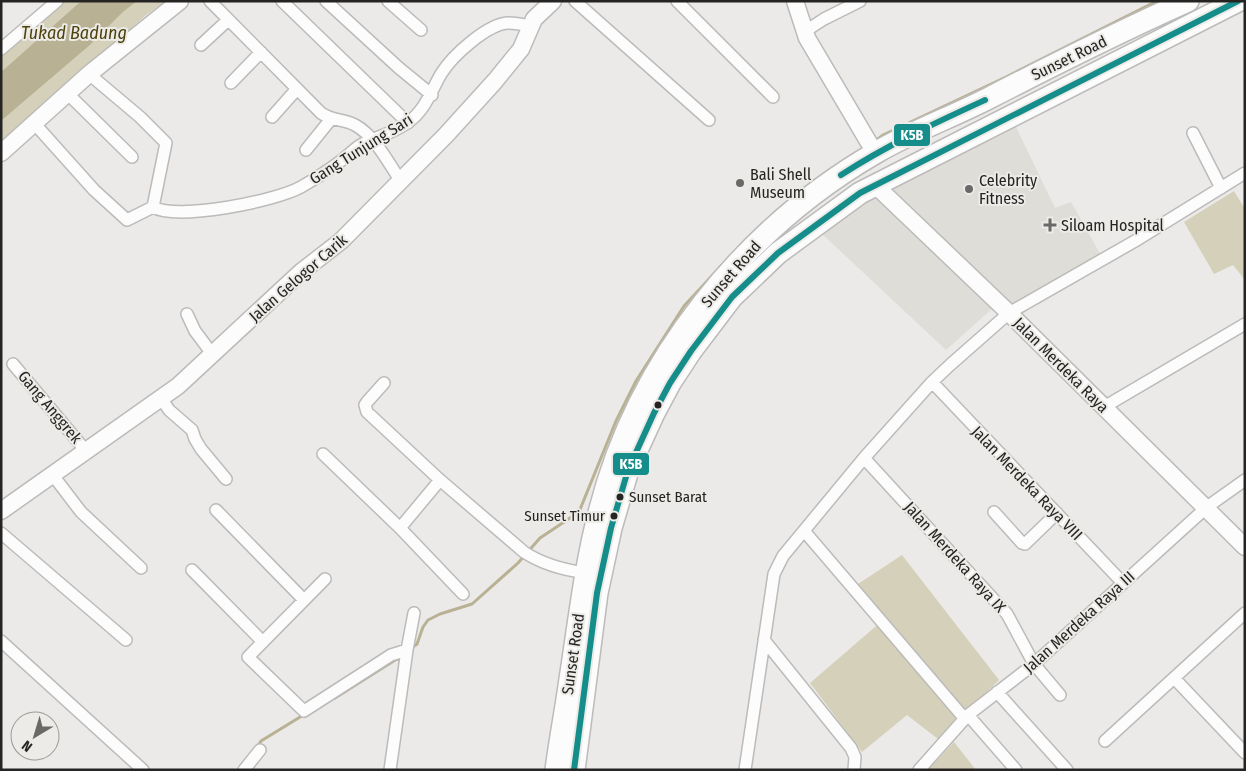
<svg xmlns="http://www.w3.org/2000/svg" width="1246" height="771" viewBox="0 0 1246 771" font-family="'Fira Sans Condensed',sans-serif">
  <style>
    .built { fill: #dfddd7 }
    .green { fill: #d5d0b9 }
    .water { fill: #b9b193 }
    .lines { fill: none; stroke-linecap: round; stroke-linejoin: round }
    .stream { stroke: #b9b193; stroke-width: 3 }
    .street-casing { stroke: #bcbbba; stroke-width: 14 }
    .secondary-casing { stroke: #bcbbba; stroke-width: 19 }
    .highway-casing { stroke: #bcbbba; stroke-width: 24 }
    .street { stroke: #fcfcfc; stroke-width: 11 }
    .secondary { stroke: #fcfcfc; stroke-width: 16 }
    .highway { stroke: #fcfcfc; stroke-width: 21 }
    .bus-1-casing { stroke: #ecebe7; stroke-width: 10 }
    .bus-1 { stroke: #158d8b; stroke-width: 6 }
    .poi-dot { fill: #6a6968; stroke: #ecebe7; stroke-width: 2 }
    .bus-dot { fill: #252423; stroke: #ecebe7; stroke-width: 2 }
    .labels { text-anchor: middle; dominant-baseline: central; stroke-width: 4; stroke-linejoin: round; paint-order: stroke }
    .bus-label { font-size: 15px; fill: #252423; stroke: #ecebe7; text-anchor: start }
    .street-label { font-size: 16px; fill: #252423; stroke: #ecebe7 }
    .poi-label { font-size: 16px; fill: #252423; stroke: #ecebe7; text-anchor: start }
    .water-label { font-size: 18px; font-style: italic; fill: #4e420c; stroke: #ecebe7 }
    .line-badge { stroke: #ecebe7; stroke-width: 2 }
    .badge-label { font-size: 14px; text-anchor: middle; font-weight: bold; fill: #fff }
  </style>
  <rect width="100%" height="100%" fill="#ebeae8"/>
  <path class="built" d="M1015 125 1055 208 1071 202 1102 257 1016 304 1011 305 882 183Z
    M876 194 994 307 946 350 820 232Z"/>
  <path class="green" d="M63 1H81L1 72V56L38 22Z
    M137 1H166L146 15 1 146V121L90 45 123 12Z
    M1234 191 1245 209V280L1233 265 1214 274 1184 222Z
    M902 555 999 680 938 739 907 715 862 752 810 683 882 621 852 588Z
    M954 742 976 770H928Z"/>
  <path class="water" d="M81 1H137L123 12 90 45 1 121V72Z"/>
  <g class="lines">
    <path class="stream" d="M874 142 883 135 1006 77 1157 1
      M410 649 417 644 423 627 428 620 440 614 472 604 518 563 540 538 579 512 616 421 636 381 684 306 722 265
      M335 698 400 657
      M257 747 261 741 305 714"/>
    <defs>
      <path id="street" d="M210 1 321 113C332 121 344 119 355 125 375 136 388 162 400 180
        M282 1 408 123
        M326 1 399 68 432 95
        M388 1 421 30
        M575 1 709 120
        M677 1 773 97
        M804 32 824 19 860 1
        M201 45 228 20
        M1 49 57 1
        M89 74 140 117 166 143 153 207
        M231 83 261 52
        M67 93 132 157
        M272 117 296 90
        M34 123 94 190 127 220 153 207C177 221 276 201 301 187 315 179 329 170 342 160 350 154 357 146 366 142 380 136 395 132 407 123 425 111 431 91 441 74 452 56 488 23 509 23 516 23 524 25 531 26
        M1193 133 1221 188
        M306 150 331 119
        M187 314 195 331 213 355
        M13 364 86 451
        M932 382 1123 583
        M384 383 367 402 365 405 367 412 440 480 524 552C542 564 564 570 586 573
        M161 398 169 410 192 430 195 439 201 449 226 479
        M1104 407 1245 324
        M323 454 400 528 463 594
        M864 458 1007 614 1034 664 1060 695
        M52 474 81 512 141 568
        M216 510 304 600
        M994 512 1022 543 1025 544 1057 513
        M400 528 440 480
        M805 532 965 719
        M1 533 126 640
        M192 570 263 642
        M325 579 248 657 304 711 391 655 407 650
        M764 640 851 748 855 757 854 770
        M1 641 143 770
        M1174 678 1245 753
        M997 692 1067 770
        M968 715 1016 770
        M1105 741 1245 613
        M244 770 260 750
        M390 770 407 650 414 613
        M745 770 774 574 783 556 864 458 932 382 950 365 1009 313 1135 241 1245 173
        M919 770 968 715 1034 664 1207 507 1245 480"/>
      <path id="secondary" d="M795 1 807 38 875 153
        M1 153 89 74 180 1
        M875 185 1009 313 1245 547
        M1 511 178 386 301 272 341 241 446 135 495 81 521 49 534 19 553 1"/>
      <path id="highway" d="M556 770C560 739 566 709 570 679 579 622 585 565 600 509 638 360 745 228 877 152 913 131 952 117 989 98 1055 64 1121 31 1188 1
        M574 770 597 593 611 528 628 470 654 413 670 383 691 351 732 297 778 253 860 193 1238 1"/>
    </defs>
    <use href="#street" class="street-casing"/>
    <use href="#secondary" class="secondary-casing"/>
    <use href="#highway" class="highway-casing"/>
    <use href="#street" class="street"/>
    <use href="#secondary" class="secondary"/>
    <use href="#highway" class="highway"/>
    <defs>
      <path id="bus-1" d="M841 175C887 145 935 123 985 100
        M574 770 597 593 611 528 628 470 654 413 670 383 691 351 732 297 778 253 860 193 1238 1"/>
    </defs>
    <use href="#bus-1" class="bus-1-casing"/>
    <use href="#bus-1" class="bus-1"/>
  </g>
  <g class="poi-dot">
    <circle cx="740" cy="183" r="5"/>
    <circle cx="969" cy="189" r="5"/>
    <path d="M1047.5 217.5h5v5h5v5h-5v5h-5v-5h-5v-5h5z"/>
  </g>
  <g class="bus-dot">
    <circle cx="658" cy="405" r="4.5"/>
    <circle cx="620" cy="497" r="4.5"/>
    <circle cx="614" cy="516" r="4.5"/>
  </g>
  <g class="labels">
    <g class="bus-label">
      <text x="629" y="497">Sunset Barat</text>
      <text x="605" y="516" text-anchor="end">Sunset Timur</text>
    </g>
    <g class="street-label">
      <text transform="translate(1069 58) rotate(-26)">Sunset Road</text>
      <text transform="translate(361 149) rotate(-32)">Gang Tunjung Sari</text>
      <text transform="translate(731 274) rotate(-49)">Sunset Road</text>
      <text transform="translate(298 278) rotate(-41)">Jalan Gelogor Carik</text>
      <text transform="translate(1061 365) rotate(45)">Jalan Merdeka Raya</text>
      <text transform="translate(50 407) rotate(50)">Gang Anggrek</text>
      <text transform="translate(1027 483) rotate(46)">Jalan Merdeka Raya VIII</text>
      <text transform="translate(955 557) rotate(48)">Jalan Merdeka Raya IX</text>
      <text transform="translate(1079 622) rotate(-42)">Jalan Merdeka Raya III</text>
      <text transform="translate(573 654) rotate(-82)">Sunset Road</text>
    </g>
    <g class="poi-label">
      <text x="750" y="174">Bali Shell<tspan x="750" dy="18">Museum</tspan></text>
      <text x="979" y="180">Celebrity<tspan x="979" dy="18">Fitness</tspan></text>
      <text x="1061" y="225">Siloam Hospital</text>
    </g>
    <g class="water-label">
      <text x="74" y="33">Tukad Badung</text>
    </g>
  </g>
  <g class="line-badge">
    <rect x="893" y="123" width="38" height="24" rx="5" fill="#158d8b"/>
    <rect x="612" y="452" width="38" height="24" rx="5" fill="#158d8b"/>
  </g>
  <g class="badge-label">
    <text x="912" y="140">K5B</text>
    <text x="631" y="469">K5B</text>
  </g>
  <rect width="1246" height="771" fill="none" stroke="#252423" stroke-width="5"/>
  <g transform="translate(35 736) rotate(218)"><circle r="24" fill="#ecebe7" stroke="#9c9b99"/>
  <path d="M0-4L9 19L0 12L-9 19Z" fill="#6a6968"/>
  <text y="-8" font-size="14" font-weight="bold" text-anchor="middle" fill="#252423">N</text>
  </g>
</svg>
